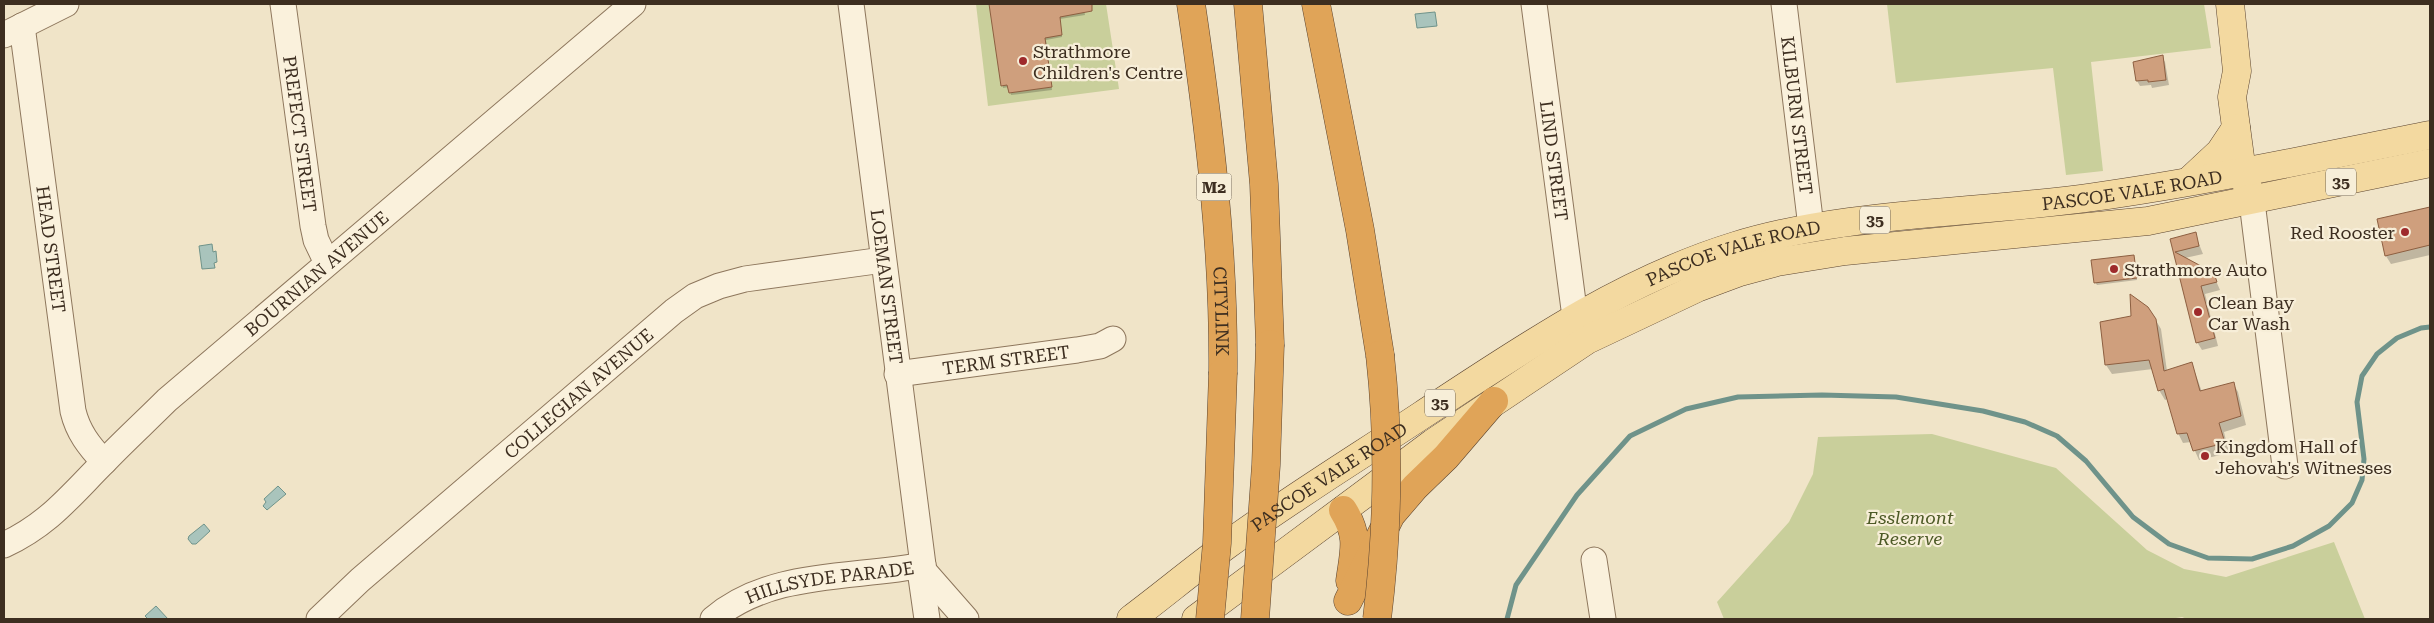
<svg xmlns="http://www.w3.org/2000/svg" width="2434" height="623" viewBox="0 0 2434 623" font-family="'Roboto Serif',serif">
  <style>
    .green { fill: #c9cf9b }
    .water { fill: #a9c4bc; stroke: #6f938a }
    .shadow { fill: #0003 }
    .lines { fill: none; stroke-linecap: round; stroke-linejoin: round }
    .stream { stroke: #6f938a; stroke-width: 5 }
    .building { fill: #cf9f7d; stroke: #8d5f41 }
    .minor-casing { stroke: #8d765c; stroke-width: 27 }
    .major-casing { stroke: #5b4430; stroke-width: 29 }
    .highway-casing { stroke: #5b4430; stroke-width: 29 }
    .minor { stroke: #faf1dc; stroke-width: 25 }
    .major { stroke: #f3d9a0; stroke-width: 28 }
    .highway { stroke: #e0a458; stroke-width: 28 }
    .highway-bridge-casing { stroke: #5b4430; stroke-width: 29; stroke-linecap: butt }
    .highway-bridge { stroke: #e0a458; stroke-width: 28 }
    .poi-dot { fill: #9e2a2b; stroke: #f7eed8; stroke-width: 2 }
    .labels { text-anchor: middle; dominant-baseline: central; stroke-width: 4.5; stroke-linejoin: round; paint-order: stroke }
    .shield { fill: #f7eed8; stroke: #756857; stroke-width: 1 }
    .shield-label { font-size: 16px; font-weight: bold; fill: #3d2e20 }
    .poi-label { font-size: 18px; fill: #3d2e20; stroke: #f7eed8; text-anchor: start }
    .street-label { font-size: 18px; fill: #3d2e20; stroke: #f7eed8 }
    .park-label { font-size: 18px; font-style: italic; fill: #4d5a26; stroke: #f7eed8 }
  </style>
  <rect width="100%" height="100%" fill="#f0e4c8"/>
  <path class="green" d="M976 4H1106L1119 89 988 106Z
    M1887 4H2204L2211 48 2091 62 2103 171 2066 175 2053 68 1896 83Z
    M1932 434 2056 468 2147 550 2184 569 2226 577 2334 542 2365 619H2187L2182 617 2170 619H1724L1717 602 1789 522 1813 474 1818 437Z"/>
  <path class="water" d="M1435 12 1437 26 1417 28 1415 14Z
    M212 244 213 252 216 251 217 262 214 263 215 268 202 269 199 246Z
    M278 486 286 494 267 510 263 506 266 502 264 499Z
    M204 524 210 531 196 544H192L188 539 189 536Z
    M156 606 168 619H148L145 616Z"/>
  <path class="shadow" d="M990 4H1083L1085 15 1060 19 1062 37 1046 40 1052 90 1011 95 1009 87 1003 88Z
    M2162 57 2165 62 2169 85 2152 88 2151 85 2140 86 2137 81Z
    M2430 208V255L2391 264 2386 256 2378 220Z
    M2195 234 2203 254 2185 258 2213 274 2220 290 2205 294 2218 346 2202 350 2197 342 2171 240Z
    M2134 257 2137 280 2097 285 2095 282Z
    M2155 319 2161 329 2167 371 2192 364 2202 392 2233 383 2238 392 2246 425 2224 432 2229 453 2199 460 2191 442 2183 443 2178 433 2168 399 2165 400 2159 390 2153 369 2112 374 2106 365Z"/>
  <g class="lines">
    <path class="stream" d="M1507 619 1516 585 1577 495 1630 436 1686 409 1738 397 1822 395 1896 397 1983 411 2025 422 2057 436 2086 461 2133 517 2169 544 2208 558 2252 559 2293 546 2329 526 2352 503 2362 480 2364 459 2357 402 2362 376 2377 354 2397 338 2421 328 2430 327"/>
  </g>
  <path class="building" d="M989 4H1092V11L1060 17 1062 35 1045 38 1052 87 1009 93 1007 85 1001 86Z
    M2163 55 2166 80 2148 82V80L2136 81 2133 62Z
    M2430 207V245L2385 256 2377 219Z
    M2196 232 2199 246 2175 252 2214 273 2217 282 2201 286 2215 338 2196 343 2170 239Z
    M2134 255 2137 278 2094 283 2091 260Z
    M2130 294 2148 307 2156 319 2164 371 2192 362 2200 391 2234 382 2241 416 2219 423 2225 443 2193 451 2187 433 2177 434 2164 389 2158 391 2149 360 2105 365 2100 322 2131 316Z"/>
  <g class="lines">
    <defs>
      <g id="minor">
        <path id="s1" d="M283 4 313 226 316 240 327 263"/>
        <path id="s2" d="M851 4 923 565 921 577 927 619"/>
        <path id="s3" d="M1534 4 1575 317"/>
        <path id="s4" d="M1784 4 1811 227"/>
        <path id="s5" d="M22 26 73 411C78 432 89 446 104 462"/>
        <path d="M4 35 66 4"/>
        <path d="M2252 202 2285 466"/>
        <path id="s6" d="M897 374 1077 350 1100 346 1113 339"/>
        <path id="s7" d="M4 545C49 524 70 496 104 462 124 441 146 421 167 400L633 4"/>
        <path d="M1594 560 1603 619"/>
        <path d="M923 570 966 619"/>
        <path id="s8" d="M319 619 360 580 674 311 695 296 719 286 745 279 883 260"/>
        <path id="s9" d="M713 619C771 570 852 579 923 565"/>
      </g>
      <g id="major">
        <path d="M2230 4 2237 71 2232 97 2242 172 2248 188"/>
        <path d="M2190 180 2220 152 2236 128"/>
        <path id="s10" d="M1131 619C1163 595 1194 569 1227 545 1290 499 1357 458 1422 415 1521 350 1621 281 1735 246 1849 211 1976 214 2094 197 2207 181 2319 157 2430 135"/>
        <path d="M1196 619 1433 443 1587 340 1697 288 1740 272 1777 262 1845 251 2148 221 2430 163"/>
      </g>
      <g id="highway">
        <path id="s11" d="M1191 4C1209 125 1224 249 1223 372"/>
        <path d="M1248 4 1264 184 1270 344"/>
        <path d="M1316 4 1360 230 1380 355"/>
        <path d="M1343 510C1360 537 1354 551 1350 581"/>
        <path d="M1348 601 1391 515 1415 487 1446 457 1494 401"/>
      </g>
    </defs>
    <use href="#minor" class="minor-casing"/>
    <use href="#major" class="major-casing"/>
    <use href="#highway" class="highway-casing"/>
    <use href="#minor" class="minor"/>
    <use href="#major" class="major"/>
    <use href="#highway" class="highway"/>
    <defs>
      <path id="highway-bridge" d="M1210 619 1217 543 1223 372
        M1255 619 1266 465 1270 344
        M1377 619C1388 530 1390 444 1380 355"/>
    </defs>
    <use href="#highway-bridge" class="highway-bridge-casing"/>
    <use href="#highway-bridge" class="highway-bridge"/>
  </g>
  <g class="poi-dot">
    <circle cx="1023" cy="61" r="5"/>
    <circle cx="2405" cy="232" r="5"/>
    <circle cx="2114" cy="269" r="5"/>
    <circle cx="2198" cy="312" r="5"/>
    <circle cx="2205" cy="456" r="5"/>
  </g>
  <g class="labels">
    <g class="shield">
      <rect x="2326" y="168.5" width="30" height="27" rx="4"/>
      <rect x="1196.5" y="173.5" width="35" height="27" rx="4"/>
      <rect x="1860" y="206.5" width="30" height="27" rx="4"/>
      <rect x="1425" y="389.5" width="30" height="27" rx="4"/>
    </g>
    <g class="shield-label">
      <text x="2341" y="182">35</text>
      <text x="1214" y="187">M2</text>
      <text x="1875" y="220">35</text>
      <text x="1440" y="403">35</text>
    </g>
    <g class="poi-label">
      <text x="1033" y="51">Strathmore<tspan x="1033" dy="21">Children's Centre</tspan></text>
      <text x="2395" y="232" text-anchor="end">Red Rooster</text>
      <text x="2124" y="269">Strathmore Auto</text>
      <text x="2208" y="302">Clean Bay<tspan x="2208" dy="21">Car Wash</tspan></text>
      <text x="2215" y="446">Kingdom Hall of<tspan x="2215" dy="21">Jehovah's Witnesses</tspan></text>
    </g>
    <g class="street-label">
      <text stroke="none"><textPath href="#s4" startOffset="112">KILBURN STREET</textPath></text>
      <text stroke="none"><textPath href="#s1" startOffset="131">PREFECT STREET</textPath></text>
      <text stroke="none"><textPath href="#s3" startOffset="158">LIND STREET</textPath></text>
      <text stroke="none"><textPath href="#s10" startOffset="1114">PASCOE VALE ROAD</textPath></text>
      <text stroke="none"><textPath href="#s5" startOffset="225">HEAD STREET</textPath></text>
      <text stroke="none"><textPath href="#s10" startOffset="709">PASCOE VALE ROAD</textPath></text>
      <text stroke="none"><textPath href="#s7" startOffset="415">BOURNIAN AVENUE</textPath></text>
      <text stroke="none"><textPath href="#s2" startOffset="285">LOEMAN STREET</textPath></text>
      <text stroke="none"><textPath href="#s11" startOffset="309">CITYLINK</textPath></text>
      <text stroke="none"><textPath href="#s6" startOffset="110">TERM STREET</textPath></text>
      <text stroke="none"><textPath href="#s8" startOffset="344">COLLEGIAN AVENUE</textPath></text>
      <text stroke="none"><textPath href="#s10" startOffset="244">PASCOE VALE ROAD</textPath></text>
      <text stroke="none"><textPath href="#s9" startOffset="125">HILLSYDE PARADE</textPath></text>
    </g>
    <g class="park-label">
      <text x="1910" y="517">Esslemont<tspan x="1910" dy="21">Reserve</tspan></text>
    </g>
  </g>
  <rect width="2434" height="623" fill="none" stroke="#3d2e20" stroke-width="10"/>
</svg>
